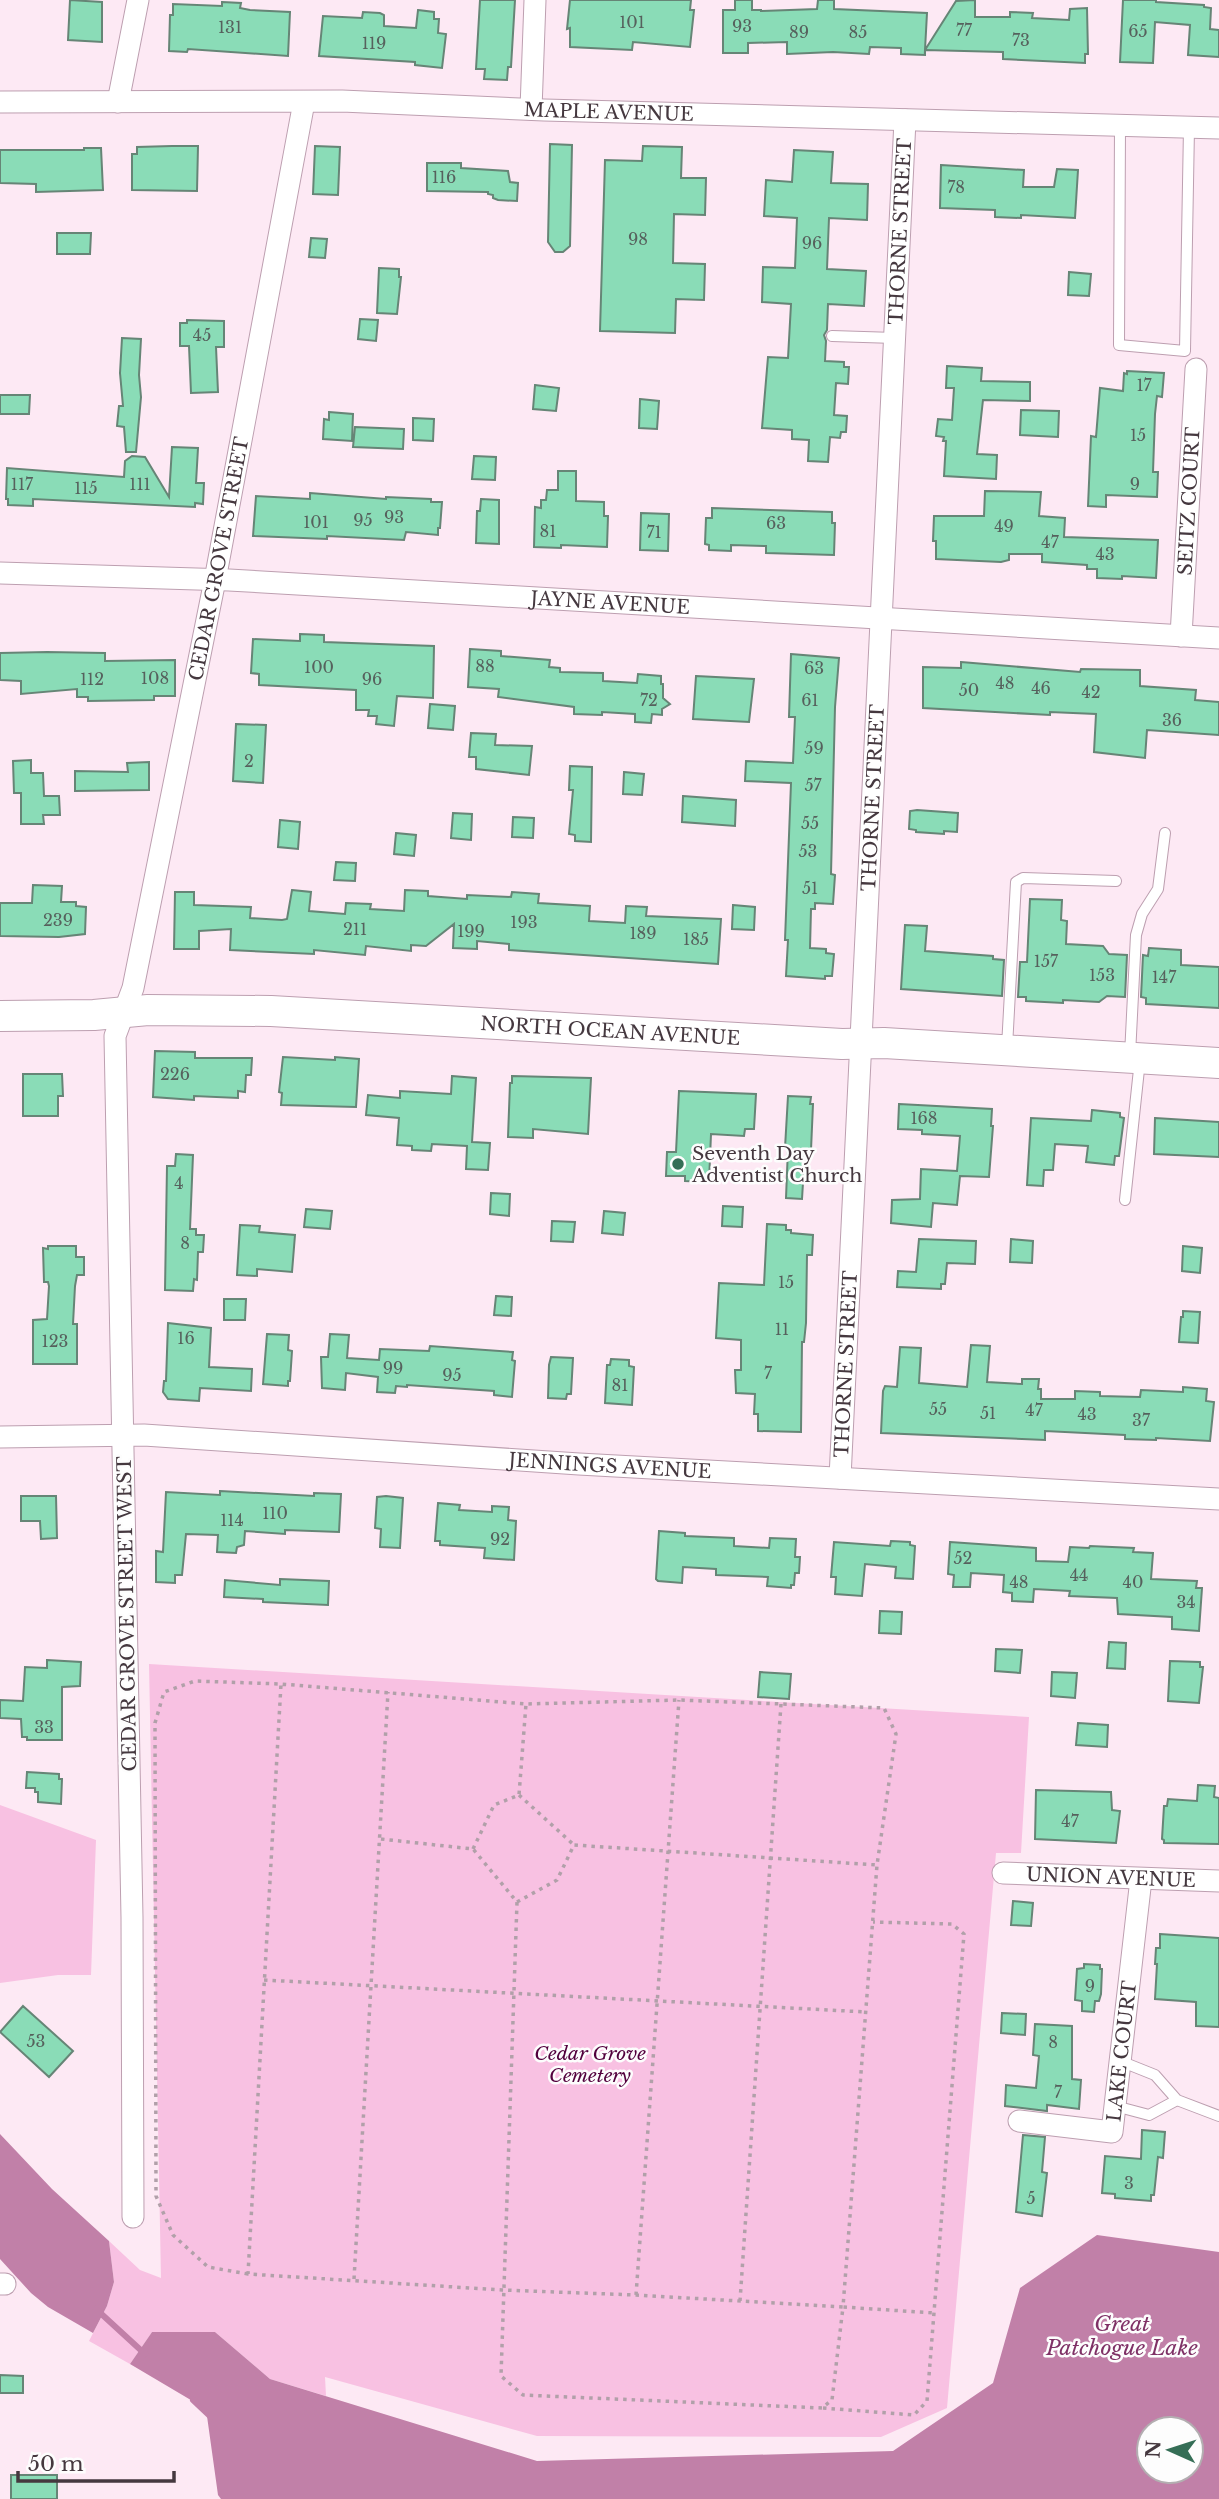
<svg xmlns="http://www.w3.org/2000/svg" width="1219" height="2499" viewBox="0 0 1219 2499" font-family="'Libre Baskerville',serif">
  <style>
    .green { fill: #f8c1e2 }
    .water { fill: #c180a8; fill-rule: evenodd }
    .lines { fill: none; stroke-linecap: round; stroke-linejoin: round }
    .stream { stroke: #c180a8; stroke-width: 6 }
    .building { fill: #8adcb7; stroke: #668576; stroke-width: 2 }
    .lane-casing { stroke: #bd9fb0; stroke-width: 12 }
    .street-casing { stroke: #bd9fb0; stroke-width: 23 }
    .secondary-casing { stroke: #bd9fb0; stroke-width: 32 }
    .path { stroke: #b1a0a9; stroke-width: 3.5; stroke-dasharray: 3.5 5; stroke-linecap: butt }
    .lane { stroke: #fff; stroke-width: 10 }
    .street { stroke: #fff; stroke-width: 21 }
    .secondary { stroke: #fff; stroke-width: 30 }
    .poi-dot { fill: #356e56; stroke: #fdfdfd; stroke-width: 2.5 }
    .labels { text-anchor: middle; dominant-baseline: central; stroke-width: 5; stroke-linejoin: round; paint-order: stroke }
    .number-label { font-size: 16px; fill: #56615d }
    .street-label { font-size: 19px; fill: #45383f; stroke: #fdfdfd }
    .poi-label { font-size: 19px; fill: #45383f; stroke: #fdfdfd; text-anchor: start }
    .park-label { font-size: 19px; font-style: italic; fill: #52003d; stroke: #fdfdfd }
    .water-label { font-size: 21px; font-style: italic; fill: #7f3166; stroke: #fdfdfd }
  </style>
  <rect width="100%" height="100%" fill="#fde9f4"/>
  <path class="green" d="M149 1664 1029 1717 1021 1853H996L947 2408 881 2437 537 2436 325 2377 326 2396 270 2379 215 2332H152L130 2364 89 2341 107 2306 114 2282 109 2241 140 2270 161 2278Z
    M0 1805 96 1840 91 1975H58L0 1983Z"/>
  <path class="water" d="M0 2134 52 2189 109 2241 114 2282 107 2306 93 2333 48 2307 31 2293 0 2259Z
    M1097 2235 1219 2252V2499H221L218 2495 206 2409 130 2364 152 2332H215L270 2379 537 2461 893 2451 993 2383 1020 2288ZM1191 2429V2471H1149V2429Z"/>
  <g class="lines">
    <path class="stream" d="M96 2309 145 2354
      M193 2400 211 2417"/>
  </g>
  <path class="building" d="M70 0 102 2V42L68 40Z
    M480 0H515L511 67H508L507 80 484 79 485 69H476Z
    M570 0H691L690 10H694L690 47 633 42 632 50 570 47V28L567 29Z
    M735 0H752V10H761V11L817 9 818 0H834V9L927 13 925 50 956 1 975 0V17H1010V12L1033 13 1032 18 1069 20 1070 9 1087 8 1088 54H1085V63L1003 59V52L925 50V55L901 54V48L870 47 869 54 833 52 787 54V42L748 43V53H723V10H735Z
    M1123 0H1156V2L1204 5V7L1211 8 1210 29 1219 30V57L1188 55 1190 25 1155 22 1153 63 1120 62Z
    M222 2 241 3 240 8 250 10 290 12 288 56 188 49 187 52 169 51 170 15H173V4L222 6Z
    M418 10 434 12V19H439L438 33 446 34 442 68 415 65V62L319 56 323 16 362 18 363 12 380 13 384 15V26L416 28Z
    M550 144 572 145 570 246 563 252H555L548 242Z
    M172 146H198L197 191 132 190V154H137V147Z
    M315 146 340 147 338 195 313 194Z
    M643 146 682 147 681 178H706L705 215 674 214 673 263 705 264 704 300 676 299 675 333 600 331 605 160 642 161Z
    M84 148H101L103 190 36 192V184L0 183V150H84Z
    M794 150 833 152 831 183 868 184 867 220 829 218 827 269 866 271 864 306 828 304 827 330 824 335 826 341 825 361 844 362V367H849L848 384 836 383 834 415 847 416 846 432H841L840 438 830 437 828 462 808 461 809 440 792 439V430L762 428 768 357 788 358 791 304 762 302 763 267 795 268 797 218 764 216 766 180 792 182Z
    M427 163H461V168L508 171 510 182 518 183 517 201 498 200 493 198V195L488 194V192L427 191Z
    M941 165 1024 170 1023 187H1054L1057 169 1078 170 1075 218 1021 215V218L995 217V210L940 208Z
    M57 233H91L90 254H57Z
    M311 238 327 239 325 258 309 257Z
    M379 268 399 269V277H401L397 314 377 313Z
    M1069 272 1091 274 1089 296 1068 295Z
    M360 319 378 320 376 341 358 339Z
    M187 320 224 321V347H216L218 392 191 393 189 346H180V323H187Z
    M122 338 141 339 139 375 141 397 136 452H126L124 427 117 426 119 406H123L120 373Z
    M947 366 982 368 981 381 1030 382V401L983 400 977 454 997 455 996 479 944 476 946 441H943L944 437 936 436 938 419 952 420 954 388H946Z
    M1127 371 1164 373 1162 397 1157 396 1155 414 1153 472H1158L1157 497 1106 495V507L1088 506 1091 436 1096 437 1100 388 1123 391 1124 373 1127 374Z
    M535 385 559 388 556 411 533 409Z
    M0 395H30L29 414H0Z
    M640 399 659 401 657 429 639 428Z
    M1021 410 1059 411 1058 437 1020 435Z
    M329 412 353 414 352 441 323 439 324 419 329 420Z
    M413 418 434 419 433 441 413 440Z
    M355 427 404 429 403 449 353 447Z
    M172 447 198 448 196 483H204L203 504 195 503V507L33 499V506L8 505V499H6L7 468 124 477 125 461 132 456 145 457 169 497Z
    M474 456 496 457 495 480 472 479Z
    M558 471H576V501L604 502V516H608L607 547 561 545V548L534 547 535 507 541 508V500H546L547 490H558Z
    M985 491 1041 492 1039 516 1065 518 1064 537 1158 540 1156 578 1122 576V579L1097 578V569H1087V565L1042 562V554H1009V560L1001 562 936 559V541H933L934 516H984Z
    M310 493 386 499V497L431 499V502H442L440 528H438V535L406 532 404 540 327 536V539L253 536 256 496 310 499Z
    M481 499 499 500V544L476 543 477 511H480Z
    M712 508 832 512V523H835L834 555 766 553V546L731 545V551L709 550V545L705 544 706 518H712Z
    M641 513 669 514 668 551 640 550Z
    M300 634 324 635V642L434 646 433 698 397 696 394 726 376 724 377 716H368L369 710H356V690L259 685V674L251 673 253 639 300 641Z
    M470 649 501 651V656L550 660 549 667 560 668V672L603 673V681L637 683 638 674 661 676V684H663V698L670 704 662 709V715L652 714 651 723 635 722V714L602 712V715L574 714V707L498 697 499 689 468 687Z
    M47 652 105 653V661L175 660V696H154V700L88 701V697H77V689L21 694V681L0 680V653Z
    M791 654 839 658 835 707 831 874 835 875 833 904 815 903V909H811L810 948 826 949V953L834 954 832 976H825V979L786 976 788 940H785L791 783 745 781 746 761 793 763 795 717H789Z
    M961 662 1080 672 1081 669 1140 670V686L1196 690 1195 700 1219 702V735L1147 730 1145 758 1094 752 1096 714 1050 712V715L923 708V667L961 668Z
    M696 676 754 679 749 722 693 719Z
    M430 704 455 706 453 730 428 728Z
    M236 724 266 725 263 783 233 781Z
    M471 733 496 734 495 745 532 746 529 775 476 769V757H469Z
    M31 760V773H43L44 796H59L60 815H43L44 824H21V793H14L13 761Z
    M149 762V790L75 791V771L128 772 127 763Z
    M570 766 592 767 591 842 575 841V835L569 834 573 790H569Z
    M624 772 644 774 642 795 623 794Z
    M683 796 736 800 735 826 682 822Z
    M917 810 958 813 957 832 944 831V834L916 832V830L909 829 910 811Z
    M453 813 472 814 471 840 451 838Z
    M513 817 534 818 533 838 512 837Z
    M280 820 300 822 298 849 278 847Z
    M396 833 416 835 414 856 394 854Z
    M336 862 356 863 355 881 334 880Z
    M33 885 62 886 61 902H76V906L86 907 85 934 59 937 0 936V903H32Z
    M292 890 311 892 309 911 345 914 346 903 371 904 370 909 404 911 405 890 428 891V896L467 899V895L511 897 512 892 539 894 538 903 590 906 589 921 625 923 626 906 647 907 646 916 721 919 718 964 509 950V944L477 941V949L453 948 454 924 426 946 411 945V951L366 946 365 955 314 950V954L230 950 231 929 199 931V949H174L175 892H194V905L251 907 250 918 282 920 287 919Z
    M1030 899 1062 900 1061 920 1067 921 1066 944 1103 946 1109 954 1127 955 1125 997 1107 996 1099 1002 1063 1000V1003L1026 1001V997H1018L1020 962H1027Z
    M733 905 755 907 754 930 732 929Z
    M905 925 927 926 925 951 993 956V959L1004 960 1002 996 901 989Z
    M1149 948 1181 950V965L1219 967V1008L1146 1004V998L1141 997 1143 955 1148 956Z
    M155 1051 195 1052V1058H252L251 1075H246L245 1092 238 1091V1098L194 1096V1100L153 1097Z
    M283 1057 335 1060V1057L359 1059 356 1107 281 1105 282 1093 279 1092Z
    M23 1074H62L63 1096H58V1116H23Z
    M452 1076 476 1078 472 1142 490 1143 488 1170 466 1169 467 1146 432 1144 431 1151 412 1150V1146L397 1145 399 1118 366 1115 368 1095 400 1098V1091L451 1094Z
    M512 1076 591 1078 588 1134 533 1129V1138L508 1137 510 1083H512Z
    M679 1091 756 1094 754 1129H745L744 1136 711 1134 709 1182 685 1181V1176H666L667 1152H676Z
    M788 1096 811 1097 810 1104H813L811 1150H805L802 1199 786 1198 788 1148H785Z
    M899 1104 992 1109 991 1126H993L989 1177 960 1176 957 1205 933 1203 931 1227 891 1223 892 1200 920 1199 921 1169 957 1171 960 1136 922 1134V1130L898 1129Z
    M1092 1110 1120 1113V1117L1124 1118 1119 1156H1115L1114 1165 1086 1162 1088 1146 1055 1144 1053 1170H1044L1043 1186 1027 1185 1031 1118 1091 1121Z
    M1155 1118 1219 1122V1157L1154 1154Z
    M176 1154 193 1155 190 1229H196V1235H204L203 1252H198L197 1280 194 1279 193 1291 165 1290 167 1166H175Z
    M491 1193 510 1194 509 1216 490 1214Z
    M723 1206 743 1207 742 1227 722 1226Z
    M306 1209 332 1211 330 1229 304 1227Z
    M604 1211 625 1213 623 1235 602 1233Z
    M552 1221 575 1222 573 1242 551 1241Z
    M767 1224 786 1225V1230H791V1233L813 1235 812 1255H807L806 1323 804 1342H802L801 1432 758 1431V1414H754L755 1394 736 1393 735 1370H741V1340L716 1338 719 1283 764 1285Z
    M240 1225 260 1226 259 1232 295 1235 292 1272 257 1269V1276L237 1275Z
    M919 1239 976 1241 975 1264 947 1263 945 1284H941V1289L897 1287 898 1271 916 1272Z
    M1011 1239 1033 1241 1032 1263 1010 1262Z
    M48 1246H76V1257H84V1275H77L75 1286 73 1324H77V1364H33V1320L47 1319 49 1286 48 1282H44L43 1248 48 1249Z
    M1183 1246 1202 1248 1200 1273 1182 1271Z
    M496 1296 512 1297 511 1316 494 1315Z
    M224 1299H246L245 1320H224Z
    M1183 1311 1200 1312 1198 1343 1179 1342 1181 1317H1183Z
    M168 1323 211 1328 209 1367 252 1369 251 1391 200 1388 199 1401 168 1399 163 1392 164 1381H166Z
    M267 1334 289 1335 288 1350 292 1351 290 1381H288V1386L263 1384Z
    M330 1334 349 1335 347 1358 379 1360 380 1349 429 1351 430 1346 513 1352 512 1360 515 1361 512 1397 494 1395V1391L407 1385V1387L396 1386 395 1393 377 1392 378 1377 346 1373 345 1390 322 1388 321 1357H328Z
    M971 1345 990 1346 987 1382 1022 1384V1379H1039L1038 1389H1041V1399H1075V1391L1100 1392V1396L1140 1397 1141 1390 1183 1392V1387L1207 1389 1206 1401 1214 1402 1210 1441 1156 1438V1440L1125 1439V1435L1045 1431V1440L881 1433 883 1391 885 1386 897 1387 900 1347 921 1348 919 1383 967 1387Z
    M551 1357 573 1358 571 1394H567L566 1399 548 1398 549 1365Z
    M611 1359 629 1360V1366L634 1367 632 1405 605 1403 607 1365H610Z
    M220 1491 314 1496V1493L341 1494 339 1532 285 1530V1534L245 1531 244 1545 237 1547 236 1553 217 1552 218 1535 186 1534 182 1575H175V1583L156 1582V1551L163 1552 166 1492 220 1495Z
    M21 1496H56L57 1538 41 1539 40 1521H21Z
    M386 1496 403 1498 400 1548 380 1547 381 1529 375 1528 377 1497Z
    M438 1503 460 1505 459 1510 492 1512V1506L509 1507 508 1520 516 1521 514 1560 484 1558 485 1548 440 1545V1541H435Z
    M659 1531 685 1533V1536L734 1538V1546L769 1548 770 1538 796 1539 795 1557H800L799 1573H795L794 1585H791V1588L767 1586 768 1577 716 1575V1569L683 1567 682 1583 658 1581 656 1579Z
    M891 1541 910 1542V1545L915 1546 913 1579 895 1578 896 1567 865 1564 862 1596 835 1594 836 1577H831L834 1542 890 1546Z
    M950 1542 1036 1548V1561L1068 1562 1070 1547 1089 1548 1090 1546 1134 1548 1133 1552 1153 1553 1151 1579 1197 1581 1196 1588H1202L1199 1631 1172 1629V1617L1118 1614 1117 1598 1069 1596 1070 1591 1034 1589 1033 1602 1012 1601V1593L1003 1592 1004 1575 971 1573 970 1587H953L954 1575 948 1574Z
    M280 1579 329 1581 328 1605 263 1602V1599L224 1597 225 1580 280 1585Z
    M880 1611 902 1612 901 1634 879 1633Z
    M1109 1642 1126 1643 1125 1669 1107 1668Z
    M996 1649 1022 1650 1020 1673 995 1671Z
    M47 1660 81 1662 80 1686 62 1687V1740H27V1737H22L21 1719 0 1718V1700L23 1701 25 1667 47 1668Z
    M1170 1661 1200 1662V1667H1203L1199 1703 1168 1701Z
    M760 1672 791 1674 789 1699 758 1697Z
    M1052 1672 1077 1673 1075 1698 1051 1696Z
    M1078 1723 1108 1725 1107 1747 1076 1745Z
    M27 1772 59 1774V1779H62L61 1804 38 1802V1792H35V1788H26Z
    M1198 1785 1215 1786 1214 1797 1219 1798V1844L1164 1843V1840L1162 1839 1164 1806H1167L1168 1799 1197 1801Z
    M1036 1790 1111 1792 1112 1810 1120 1811 1116 1843 1035 1839Z
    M1013 1901 1033 1903 1031 1926 1011 1925Z
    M1160 1934 1219 1938V2027L1196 2026V2002L1155 1999 1157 1964H1155L1156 1948H1160Z
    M1084 1964 1100 1965V1969H1102L1101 1994 1099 2001H1095L1094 2012 1082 2011V2001L1075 2000 1077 1969 1084 1968Z
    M23 2006 73 2051 49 2077 0 2032Z
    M1002 2013 1026 2014 1025 2035 1001 2033Z
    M1035 2024 1072 2026V2079L1081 2080 1079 2109 1047 2105V2111L1005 2106 1006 2085 1036 2088 1039 2056 1033 2055Z
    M1142 2130 1165 2132 1163 2158 1158 2157 1154 2195H1151V2201L1115 2198V2194L1102 2193 1105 2156 1141 2159Z
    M1023 2135 1045 2137 1042 2172 1047 2173 1042 2216 1016 2212Z
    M0 2375 23 2376V2393H0Z
    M11 2475H57V2499H11Z"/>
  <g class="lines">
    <defs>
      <path id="lane" d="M1120 126 1119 345 1185 351 1189 128
        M832 336 895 338
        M1007 1047 1016 882 1023 878 1116 881
        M1130 1055 1136 935 1142 914 1158 889 1165 833
        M1125 1200 1140 1060
        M1120 2061 1155 2075 1177 2100 1219 2116
        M1115 2106 1149 2115 1177 2100"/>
      <g id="street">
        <path id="s1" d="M0 102 342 101 544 110 1219 128"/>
        <path d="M118 102 138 0"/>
        <path d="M531 109 535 0"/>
        <path id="s2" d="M0 573 229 580 1219 638"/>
        <path id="s3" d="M1181 636 1196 369"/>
        <path id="s4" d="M0 1437 144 1435 579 1464 1219 1499"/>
        <path id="s5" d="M840 1478 905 120"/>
        <path id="s6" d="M1003 1873 1219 1881"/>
        <path id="s7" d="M1019 2121 1112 2132 1141 1879"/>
        <path id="s8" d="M133 2217 132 1917 115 1036 133 988 215 580 304 102"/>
        <path d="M0 2284H5"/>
      </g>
      <g id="secondary">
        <path id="s9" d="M0 1016 94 1015 148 1010 271 1011 842 1044 884 1043 1219 1063"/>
      </g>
    </defs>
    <use href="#lane" class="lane-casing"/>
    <use href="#street" class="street-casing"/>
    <use href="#secondary" class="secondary-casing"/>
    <path class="path" d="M519 1795 574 1845
      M381 1839 473 1849 517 1902 501 2376 523 2395 822 2408 832 2400 843 2307 934 2313
      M473 1849 494 1805 519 1795 526 1704
      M517 1902 557 1880 574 1845 877 1865
      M264 1980 866 2012
      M248 2274 208 2267 173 2235 156 2196 155 1723 164 1692 195 1681 281 1684 526 1704 679 1700 884 1708 896 1734 877 1865 843 2307 636 2295 502 2290 248 2274 281 1684
      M354 2279 388 1692
      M636 2295 679 1700
      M740 2301 781 1704
      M823 2408 914 2415 927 2401 964 1934 952 1924 873 1922"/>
    <use href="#lane" class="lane"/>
    <use href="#street" class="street"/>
    <use href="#secondary" class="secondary"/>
  </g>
  <circle class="poi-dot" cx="678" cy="1164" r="7"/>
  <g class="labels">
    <g class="number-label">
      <text x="632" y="22">101</text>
      <text x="742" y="26">93</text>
      <text x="230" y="27">131</text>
      <text x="964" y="30">77</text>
      <text x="1138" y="31">65</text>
      <text x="799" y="32">89</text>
      <text x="858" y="32">85</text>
      <text x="1021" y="40">73</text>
      <text x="374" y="43">119</text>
      <text x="444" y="177">116</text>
      <text x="956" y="187">78</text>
      <text x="638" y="239">98</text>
      <text x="812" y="243">96</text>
      <text x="202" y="335">45</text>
      <text x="1144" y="385">17</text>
      <text x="1138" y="435">15</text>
      <text x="22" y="484">117</text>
      <text x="140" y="484">111</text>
      <text x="1135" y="484">9</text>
      <text x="86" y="488">115</text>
      <text x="394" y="517">93</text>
      <text x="363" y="520">95</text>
      <text x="316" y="522">101</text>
      <text x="776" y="523">63</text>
      <text x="1004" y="526">49</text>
      <text x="548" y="531">81</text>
      <text x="654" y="532">71</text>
      <text x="1050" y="542">47</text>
      <text x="1105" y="554">43</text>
      <text x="485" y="666">88</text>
      <text x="319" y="667">100</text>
      <text x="814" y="668">63</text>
      <text x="155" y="678">108</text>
      <text x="92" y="679">112</text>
      <text x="372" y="679">96</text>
      <text x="1005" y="683">48</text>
      <text x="1041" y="688">46</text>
      <text x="969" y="690">50</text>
      <text x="1091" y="692">42</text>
      <text x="649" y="700">72</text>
      <text x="810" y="700">61</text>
      <text x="1172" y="720">36</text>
      <text x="814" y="748">59</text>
      <text x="249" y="761">2</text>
      <text x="813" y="785">57</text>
      <text x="810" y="823">55</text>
      <text x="808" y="851">53</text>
      <text x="810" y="888">51</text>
      <text x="58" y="920">239</text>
      <text x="524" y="922">193</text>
      <text x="355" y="929">211</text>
      <text x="471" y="931">199</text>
      <text x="643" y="933">189</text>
      <text x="696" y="939">185</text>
      <text x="1046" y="961">157</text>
      <text x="1102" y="975">153</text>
      <text x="1164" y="977">147</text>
      <text x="175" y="1074">226</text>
      <text x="924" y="1118">168</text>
      <text x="179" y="1183">4</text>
      <text x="185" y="1243">8</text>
      <text x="786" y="1282">15</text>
      <text x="782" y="1329">11</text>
      <text x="186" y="1338">16</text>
      <text x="55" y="1341">123</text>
      <text x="393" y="1368">99</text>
      <text x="768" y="1373">7</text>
      <text x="452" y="1375">95</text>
      <text x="620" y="1385">81</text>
      <text x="938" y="1409">55</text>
      <text x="1034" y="1410">47</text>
      <text x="988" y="1413">51</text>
      <text x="1087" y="1414">43</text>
      <text x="1141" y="1420">37</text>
      <text x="275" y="1513">110</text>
      <text x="232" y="1520">114</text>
      <text x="500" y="1539">92</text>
      <text x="963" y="1558">52</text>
      <text x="1079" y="1575">44</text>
      <text x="1019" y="1582">48</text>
      <text x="1133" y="1582">40</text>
      <text x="1186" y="1602">34</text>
      <text x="44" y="1727">33</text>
      <text x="1070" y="1821">47</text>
      <text x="1090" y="1986">9</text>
      <text x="36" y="2041">53</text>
      <text x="1053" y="2042">8</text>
      <text x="1058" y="2092">7</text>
      <text x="1129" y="2183">3</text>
      <text x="1031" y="2198">5</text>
    </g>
    <g class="street-label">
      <text stroke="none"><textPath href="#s1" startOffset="609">MAPLE AVENUE</textPath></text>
      <text stroke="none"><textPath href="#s5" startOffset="1248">THORNE STREET</textPath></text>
      <text stroke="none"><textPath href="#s3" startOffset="135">SEITZ COURT</textPath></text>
      <text stroke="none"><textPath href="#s8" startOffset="1670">CEDAR GROVE STREET</textPath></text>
      <text stroke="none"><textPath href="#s2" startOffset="611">JAYNE AVENUE</textPath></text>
      <text stroke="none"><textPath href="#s5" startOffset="681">THORNE STREET</textPath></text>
      <text stroke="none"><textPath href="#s9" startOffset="611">NORTH OCEAN AVENUE</textPath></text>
      <text stroke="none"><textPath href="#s5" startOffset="114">THORNE STREET</textPath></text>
      <text stroke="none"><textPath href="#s4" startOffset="611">JENNINGS AVENUE</textPath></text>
      <text transform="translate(127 1614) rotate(-91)">CEDAR GROVE STREET WEST</text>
      <text stroke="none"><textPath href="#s6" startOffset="108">UNION AVENUE</textPath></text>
      <text stroke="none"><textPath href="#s7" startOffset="175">LAKE COURT</textPath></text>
    </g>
    <g class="poi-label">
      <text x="692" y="1153">Seventh Day<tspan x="692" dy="22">Adventist Church</tspan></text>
    </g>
    <g class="park-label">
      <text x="590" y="2053">Cedar Grove<tspan x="590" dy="22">Cemetery</tspan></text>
    </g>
    <g class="water-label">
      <text x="1122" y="2324">Great<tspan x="1122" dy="24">Patchogue Lake</tspan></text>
    </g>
  </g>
  <g transform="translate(1170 2450) rotate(273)"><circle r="33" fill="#fdfdfd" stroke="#b3aeb1" stroke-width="2"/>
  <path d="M0-5L12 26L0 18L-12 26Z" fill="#356e56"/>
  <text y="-10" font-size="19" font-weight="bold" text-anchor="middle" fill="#45383f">N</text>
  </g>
  <path d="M18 2471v10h156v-10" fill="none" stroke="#45383f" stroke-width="3.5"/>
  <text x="28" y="2471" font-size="21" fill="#45383f" stroke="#fdfdfd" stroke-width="5" paint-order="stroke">50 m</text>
</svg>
